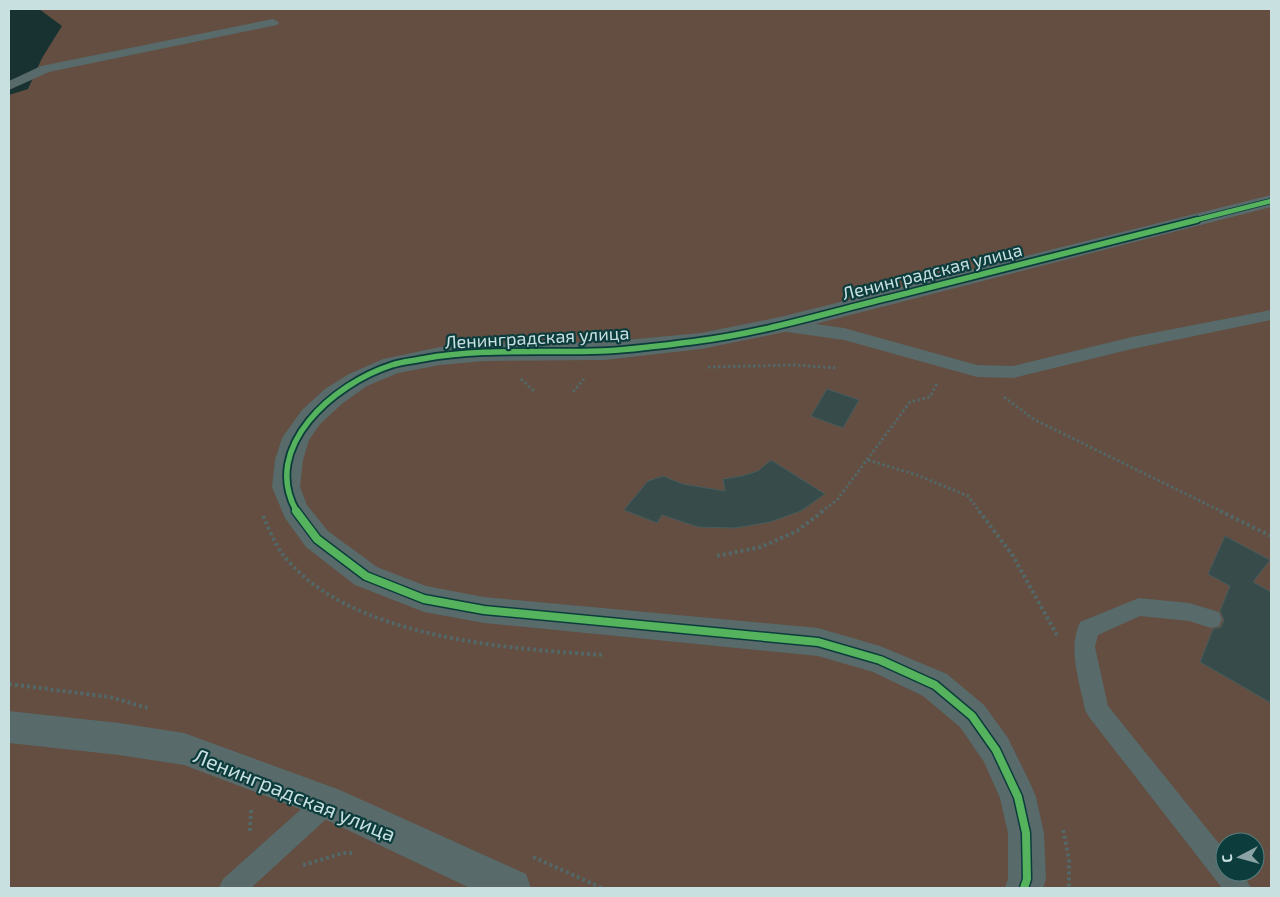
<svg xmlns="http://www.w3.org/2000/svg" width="1280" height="897" viewBox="0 0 1280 897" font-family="'Exo 2',sans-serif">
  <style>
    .green { fill: #634e41; fill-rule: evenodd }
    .building { fill: #374b4b; stroke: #485c5c }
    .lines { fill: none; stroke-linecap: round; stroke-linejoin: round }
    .path-far1 { stroke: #546767; stroke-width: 3; stroke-dasharray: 2.5 2.5; stroke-linecap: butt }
    .path { stroke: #546767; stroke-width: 4; stroke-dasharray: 3 3; stroke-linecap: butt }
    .lane { fill: #586a6a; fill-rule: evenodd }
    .street { fill: #586a6a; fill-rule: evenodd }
    .cycleway-far2-casing { stroke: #0d3c3d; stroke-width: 6 }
    .cycleway-far1-casing { stroke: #0d3c3d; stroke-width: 9 }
    .cycleway-casing { stroke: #0d3c3d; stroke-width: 11 }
    .cycleway-far2 { stroke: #56b35d; stroke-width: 4.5 }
    .cycleway-far1 { stroke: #56b35d; stroke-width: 5.5 }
    .cycleway { stroke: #56b35d; stroke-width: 8 }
    .labels { text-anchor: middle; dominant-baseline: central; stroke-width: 4.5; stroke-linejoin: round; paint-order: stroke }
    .street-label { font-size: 18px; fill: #c9e0e1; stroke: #0d3c3d }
    .near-street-label { font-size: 21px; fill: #c9e0e1; stroke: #0d3c3d }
  </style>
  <rect width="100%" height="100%" fill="#183232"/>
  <path class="green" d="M39 9H1271V888H9V95L28 89 42 58 62 26ZM1225 842H1255V872H1225Z"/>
  <path class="building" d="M827 389 859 400 843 428 811 416Z
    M771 460 825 494 801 511 770 522 735 528 698 527 662 515 657 523 624 510 648 481 663 476 683 484 725 491 723 479 742 476 758 471Z
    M1225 536 1270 560 1253 582 1271 592V703L1200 662 1213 629 1221 627 1224 620 1220 611 1230 586 1208 574Z"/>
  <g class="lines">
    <path class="path-far1" d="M708 367 794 365 838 368
      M521 379 535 392
      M573 392 584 379
      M1004 397 1035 420 1223 512
      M868 460 917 475 968 496 980 512
      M821 512 837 500 910 402 930 397 937 383"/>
    <path class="path" d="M979 511 1013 556 1058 637
      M1220 511 1271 536
      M263 516C269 529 275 545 284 556 349 638 508 649 605 655
      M717 556 761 547 797 531 823 511
      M9 684 110 697 148 708
      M1063 830 1069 859V888
      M250 831 251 810
      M533 857 602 888
      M303 865 343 853H353"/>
    <path class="lane" d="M273 19 277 21 279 23 277 25 49 72 9 90V81L41 66Z
      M1271 310V320L1132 349 1013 378 977 377 844 340 780 331 774 329 772 325 774 321 780 319 844 328 977 365 1013 366 1132 337Z
      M1139 598 1189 603 1219 612 1222 619 1219 626 1211 628 1189 621 1140 616 1098 635 1095 647 1108 706 1225 851V872H1242L1251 888H1222L1089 717 1085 710C1080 682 1067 650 1080 622Z
      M327 790 336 794 339 802 336 810 251 888H219L223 879 318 794Z"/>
    <path class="street" d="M1271 195V207L780 333 701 349 604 360 485 361 440 365 398 373 367 386 343 403 320 424 309 440 303 460 300 487 307 505 328 531 377 567 426 586 484 597 818 628 880 646 947 674 984 705 1008 738 1031 785 1036 797 1044 833 1046 879 1043 888H1005L1008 879V833L1000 798 984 762 960 727 923 696 873 672 818 656 484 623 424 612 355 585 306 547 285 518 272 487 275 460 282 438 302 410 325 389 349 374 383 359 440 347 485 343 604 342 701 333 780 317Z
      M9 711 119 723 184 733 340 790 526 874 531 888H470L316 815 184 765 119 755 9 743Z"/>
    <defs>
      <path id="cycleway-far2" d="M1192 221 1271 201"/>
      <path id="cycleway-far1" d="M297 512C259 447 335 383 392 365 401 362 412 361 422 359 481 348 541 353 601 351 633 350 666 345 698 341 762 333 826 313 888 298 991 272 1094 246 1197 220"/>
      <path id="cycleway" d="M296 511 317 539 366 576 424 599 484 610 818 642 880 660 935 685 972 716 996 750 1018 797 1026 833 1027 879 1024 888"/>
    </defs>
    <use href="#cycleway-far2" class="cycleway-far2-casing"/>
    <use href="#cycleway-far1" class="cycleway-far1-casing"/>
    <use href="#cycleway" class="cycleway-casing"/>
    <use href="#cycleway-far2" class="cycleway-far2"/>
    <use href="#cycleway-far1" class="cycleway-far1"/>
    <use href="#cycleway" class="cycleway"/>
  </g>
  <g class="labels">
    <g class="street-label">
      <text transform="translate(932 271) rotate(-14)">Ленинградская улица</text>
      <text transform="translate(537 337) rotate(-3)">Ленинградская улица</text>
    </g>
    <g class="near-street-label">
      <text transform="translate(295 794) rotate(22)">Ленинградская улица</text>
    </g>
  </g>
  <rect width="1280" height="897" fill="none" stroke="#c9e0e1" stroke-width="20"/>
  <g transform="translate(1240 857) rotate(264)"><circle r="24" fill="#0d3c3d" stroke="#587e7f"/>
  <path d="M0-4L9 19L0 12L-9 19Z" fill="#8ba3a4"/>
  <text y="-8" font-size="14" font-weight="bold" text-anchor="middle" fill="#c9e0e1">С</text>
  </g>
</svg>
